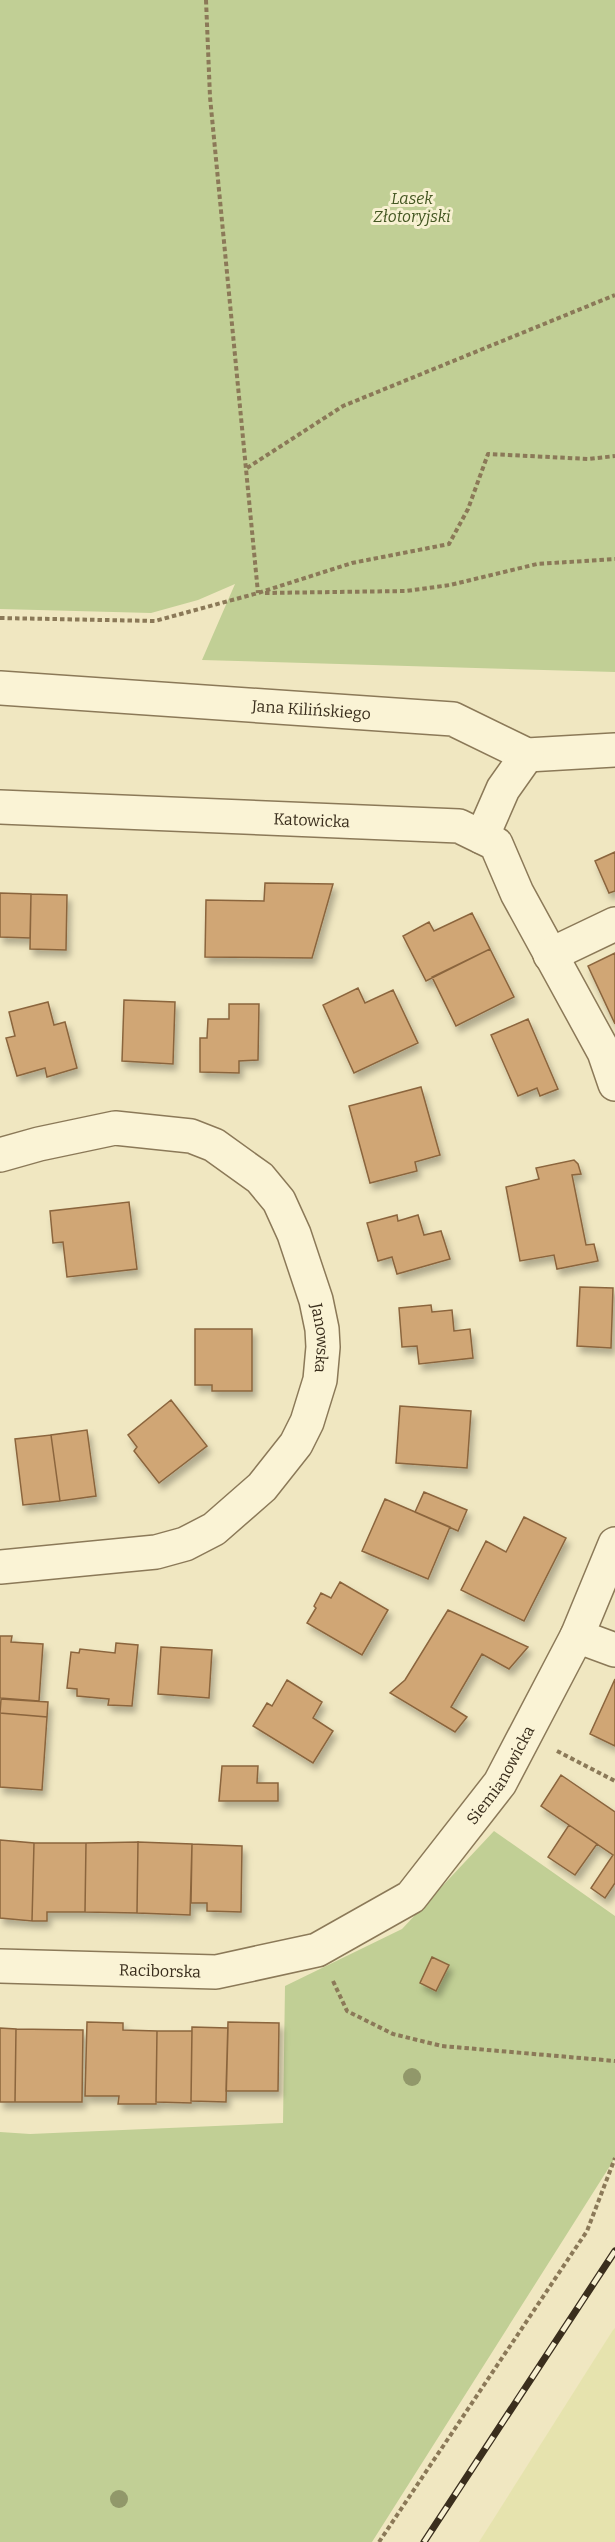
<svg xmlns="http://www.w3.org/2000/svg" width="615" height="2542" viewBox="0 0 615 2542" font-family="Bitter,serif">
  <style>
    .farmland { fill: #e6e3ae }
    .green { fill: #c1cf95 }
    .building { fill: #d0a675; stroke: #8b653d; stroke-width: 1.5; filter: url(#shadow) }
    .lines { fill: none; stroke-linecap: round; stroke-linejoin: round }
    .minor-casing { stroke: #8b7958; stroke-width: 36 }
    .path { stroke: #8b7958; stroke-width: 4; stroke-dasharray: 4.5 3; stroke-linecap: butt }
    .minor { stroke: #faf3d5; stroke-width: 33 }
    .rail-casing { stroke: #3a2e1d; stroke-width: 7 }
    .rail { stroke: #f7f0d1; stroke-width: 4.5; stroke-dasharray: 14; stroke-linecap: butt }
    .tree { fill: #91986a }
    .labels { text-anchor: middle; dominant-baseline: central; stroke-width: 6; stroke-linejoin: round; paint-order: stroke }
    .park-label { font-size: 16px; font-style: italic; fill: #445722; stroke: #f7f0d1 }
    .street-label { font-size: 16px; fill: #3a2e1d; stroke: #f7f0d1 }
  </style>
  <defs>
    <filter id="shadow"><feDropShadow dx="3.5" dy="6" stdDeviation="3" flood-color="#0004"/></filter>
  </defs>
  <rect width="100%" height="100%" fill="#f0e7c1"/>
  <path class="farmland" d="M615 2328V2542H479L613 2330Z"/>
  <path class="green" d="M0 0H615V672L202 660 235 584 198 600 151 613 0 609Z
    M494 1831 615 1916V2158L372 2542H0V2132L30 2134 283 2123 285 1986 402 1929Z"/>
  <path class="building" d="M615 852V891L609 893 595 861Z
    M265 883 333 884 312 958 205 957 206 900 264 901Z
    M0 893 31 894 30 938 0 937Z
    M31 894 67 895 66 950 30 949Z
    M472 913 490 949 426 981 403 936 429 922 434 931Z
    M490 949 514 997 456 1026 432 977Z
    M615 953V1024L588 966Z
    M358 988 365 1003 393 990 418 1043 354 1073 323 1005Z
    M124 1000 175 1002 173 1064 122 1061Z
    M48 1002 54 1025 65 1022 77 1068 47 1077 45 1068 17 1076 6 1038 15 1036 9 1012Z
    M229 1004H259L258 1060 239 1061V1073L200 1072V1038H207L208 1019H229Z
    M528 1019 558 1089 540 1096 537 1088 518 1096 491 1035Z
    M421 1087 440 1155 415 1162 417 1171 370 1183 349 1106Z
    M574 1160 578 1164 581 1174 572 1175 586 1245 594 1244 598 1261 557 1269 554 1255 520 1261 506 1187 539 1179 536 1168Z
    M129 1202 137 1269 67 1277 63 1242 53 1243 50 1211Z
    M397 1215 398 1221 418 1215 424 1235 441 1231 450 1259 397 1274 392 1257 378 1261 367 1223Z
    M580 1287 613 1288 611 1348 577 1346Z
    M431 1305 432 1312 452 1310 454 1331 470 1329 473 1358 419 1364 417 1346 402 1347 399 1308Z
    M195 1329H252V1391H212V1385H195Z
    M171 1400 207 1446 159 1483 134 1451 137 1447 128 1435Z
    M400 1406 471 1411 467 1468 396 1463Z
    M87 1430 96 1496 60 1501 51 1435Z
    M51 1435 60 1501 23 1505 15 1439Z
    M424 1492 467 1510 458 1531 415 1512Z
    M385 1499 450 1527 428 1579 362 1551Z
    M524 1517 566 1538 524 1621 461 1590 486 1541 506 1552Z
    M340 1582 388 1610 362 1655 307 1623 316 1608 314 1606 321 1593 331 1598Z
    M448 1610 528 1647 509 1669 482 1654 451 1707 467 1717 455 1732 390 1693 405 1680Z
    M0 1636H12L11 1642 43 1644 39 1701 0 1698Z
    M116 1643 138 1645 132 1706 108 1705 109 1699 77 1696V1689L67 1688 71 1652 79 1653 80 1649 115 1653Z
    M161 1647 212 1650 209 1698 158 1694Z
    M615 1679V1746L590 1734Z
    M287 1680 322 1702 313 1718 333 1731 313 1763 253 1726 267 1703 272 1706Z
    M1 1699 48 1702 47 1717 0 1713Z
    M0 1713 47 1717 42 1790 0 1787Z
    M222 1766H258L257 1783H278V1801H219Z
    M561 1775 615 1812V1883L605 1898 591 1888 613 1855 541 1806Z
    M569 1825 597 1844 575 1875 548 1857Z
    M0 1840 34 1843 32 1921 0 1918Z
    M138 1842 137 1913 85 1912 86 1843Z
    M138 1842 192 1844 190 1915 137 1913Z
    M34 1843H86L85 1912H47V1921H32Z
    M192 1844 242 1846 241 1912 207 1911V1903H191Z
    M432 1957 449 1965 436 1991 420 1983Z
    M87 2022 123 2023V2030L157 2031 156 2104H118L119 2096H85Z
    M228 2022 279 2023 278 2091H226Z
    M192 2027 228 2028 226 2102 191 2101Z
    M0 2028 16 2029 15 2102H0Z
    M16 2029 83 2030 82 2102H15Z
    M157 2031H192L191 2103 156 2102Z"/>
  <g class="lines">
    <defs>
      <g id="minor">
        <path id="s1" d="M0 688 453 719 527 755 615 750"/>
        <path id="s2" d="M0 807 459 826 496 844 517 893 604 1052 615 1084"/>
        <path d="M482 837 503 789 527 755"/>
        <path d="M550 955 615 924"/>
        <path id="s3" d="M0 1155 39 1144 115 1128 191 1136 214 1145 260 1178 279 1201 294 1234 316 1300 322 1329 323 1347 320 1380 307 1422 296 1444 262 1487 214 1529 185 1544 156 1552 0 1567"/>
        <path d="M577 1636 615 1650"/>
        <path id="s4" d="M0 1966 216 1972 317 1950 411 1897 500 1783 577 1636 615 1544"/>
      </g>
    </defs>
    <use href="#minor" class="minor-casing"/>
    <path class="path" d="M206 0 210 97 258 593
      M247 468 343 406 615 295
      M265 593 406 591 450 585 537 564 615 559
      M0 618 155 621 258 593 352 563 449 544 468 509 488 454 589 459 615 456
      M557 1751 615 1781
      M333 1981 347 2011 393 2034 442 2046 615 2061
      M379 2542 587 2231 615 2158"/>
    <use href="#minor" class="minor"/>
    <defs>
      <path id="rail" d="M424 2542 615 2251"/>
    </defs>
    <use href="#rail" class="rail-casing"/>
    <use href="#rail" class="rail"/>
  </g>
  <g class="tree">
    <circle cx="412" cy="2077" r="9"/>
    <circle cx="119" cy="2499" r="9"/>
  </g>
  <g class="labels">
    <g class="park-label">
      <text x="412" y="198">Lasek<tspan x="412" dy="18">Złotoryjski</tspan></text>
    </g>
    <g class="street-label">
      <text stroke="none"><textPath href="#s1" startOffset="312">Jana Kilińskiego</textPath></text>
      <text stroke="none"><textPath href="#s2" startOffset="312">Katowicka</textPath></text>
      <text stroke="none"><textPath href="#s3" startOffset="450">Janowska</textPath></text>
      <text stroke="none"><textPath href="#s4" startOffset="579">Siemianowicka</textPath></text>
      <text stroke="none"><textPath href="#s4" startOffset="160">Raciborska</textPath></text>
    </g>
  </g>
</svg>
